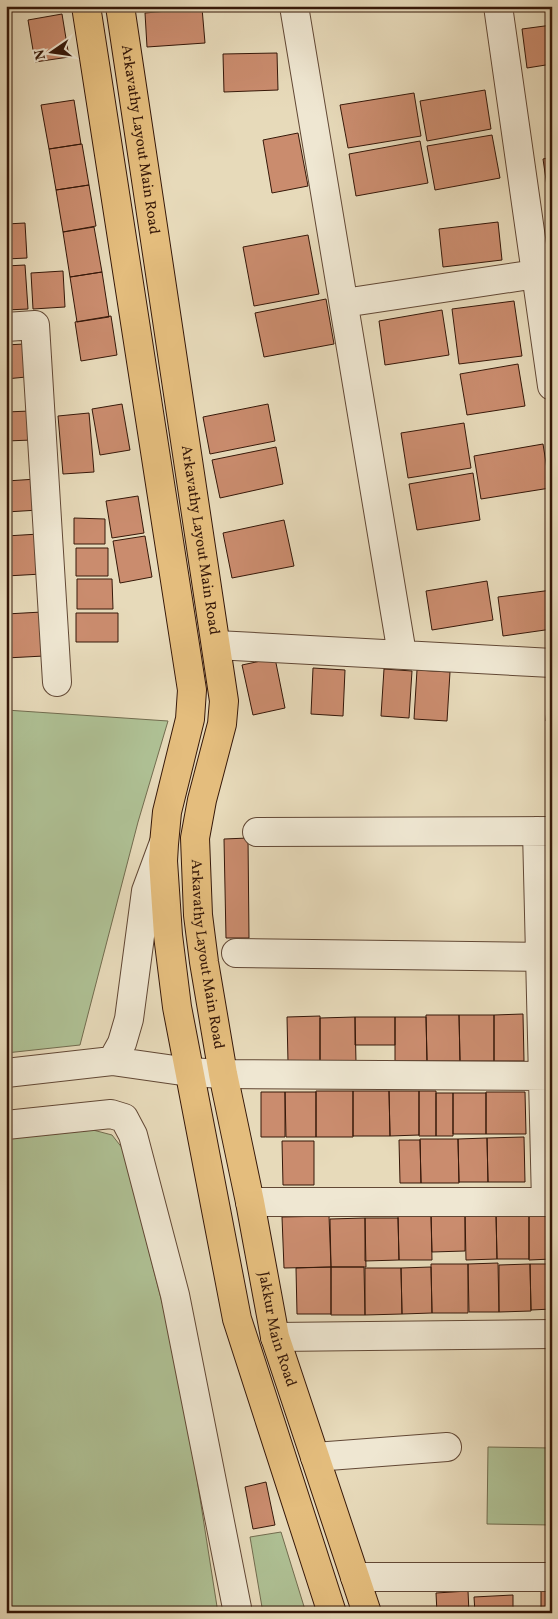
<svg xmlns="http://www.w3.org/2000/svg" width="558" height="1619" viewBox="0 0 558 1619" font-family="Vollkorn,serif">
  <style>
    .green { fill: #afc195; stroke: #726c4f }
    .building { fill: #ca8c6e; stroke: #361809 }
    .lines { fill: none; stroke-linecap: round; stroke-linejoin: round }
    .minor-casing { stroke: #624835; stroke-width: 30 }
    .major-casing { stroke: #361809; stroke-width: 30 }
    .minor { stroke: #efe7d2; stroke-width: 28 }
    .major { stroke: #e4bd7d; stroke-width: 28 }
    .labels { text-anchor: middle; dominant-baseline: central; stroke-width: 4; stroke-linejoin: round; paint-order: stroke }
    .street-label { font-size: 15px; fill: #361809; stroke: #efe7d2 }
  </style>
  <rect width="100%" height="100%" fill="#e7daba"/>
  <filter id="stains"><feTurbulence type="fractalNoise" baseFrequency=".004" numOctaves="4"/><feColorMatrix values="0 0 0 0 .2 0 0 0 0 .09 0 0 0 0 .02 0 0 0 .5 -.17"/></filter>
  <radialGradient id="worn" r=".72"><stop offset=".6" stop-color="#630" stop-opacity="0"/><stop offset="1" stop-color="#630" stop-opacity=".3"/></radialGradient>
  <path class="green" d="M6 710 168 721 138 822 80 1045 6 1053Z
    M93 1130 112 1135 123 1149 181 1377 218 1613H6V1139Z
    M488 1447 552 1448V1525L487 1524Z
    M281 1532 306 1613H263L250 1537Z"/>
  <path class="building" d="M202 8 205 43 147 47 145 13Z
    M62 14 69 57 35 62 28 20Z
    M552 25V64L527 68 522 29Z
    M277 53 278 90 224 92 223 54Z
    M485 90 491 129 427 141 420 101Z
    M414 93 421 136 348 148 340 105Z
    M74 100 81 144 49 149 41 105Z
    M298 133 308 186 272 193 263 140Z
    M492 135 500 178 435 190 427 146Z
    M420 141 428 183 356 196 349 154Z
    M82 144 89 185 56 190 49 149Z
    M552 157V221L543 159Z
    M89 185 96 226 63 232 56 190Z
    M498 222 502 260 443 267 439 229Z
    M25 223 27 258 6 259V224Z
    M94 227 102 272 70 277 63 232Z
    M308 235 319 294 254 306 243 247Z
    M25 265 28 309 6 310V266Z
    M63 271 65 307 33 309 31 273Z
    M102 272 109 317 77 322 70 277Z
    M326 299 334 344 264 357 255 313Z
    M514 301 522 356 459 364 452 309Z
    M442 310 449 355 385 365 379 321Z
    M111 316 117 355 81 361 75 322Z
    M24 344 26 377 6 379V345Z
    M518 364 525 406 467 415 460 374Z
    M122 404 130 450 100 455 92 409Z
    M268 404 275 441 210 454 203 417Z
    M30 411 32 440 6 441V412Z
    M89 413 94 472 63 474 58 416Z
    M464 423 471 468 408 478 401 433Z
    M543 444 550 488 481 499 474 456Z
    M276 447 283 484 220 498 212 460Z
    M473 473 480 520 417 530 409 484Z
    M37 479 39 510 6 512V481Z
    M138 496 144 533 112 538 106 501Z
    M74 518 105 519V544H74Z
    M284 520 294 566 232 578 223 533Z
    M39 534 42 574 6 576V536Z
    M145 536 152 577 120 583 113 541Z
    M76 548H108V576H76Z
    M77 579H112L113 609H77Z
    M487 581 493 620 432 630 426 591Z
    M552 590V629L503 636 498 597Z
    M42 612 44 656 6 658V614Z
    M76 613H118V642H76Z
    M275 658 285 708 253 715 242 665Z
    M313 668 345 670 343 716 311 714Z
    M384 669 412 671 409 718 381 716Z
    M417 670 450 672 447 721 414 719Z
    M549 679H552V721H546Z
    M248 838 249 938H226L224 839Z
    M523 1014 524 1061H494V1015Z
    M426 1015H459L460 1061H427Z
    M459 1015H494V1061H460Z
    M320 1016V1062H288L287 1017Z
    M355 1017 356 1062H320V1018Z
    M355 1017H395V1045H355Z
    M395 1017H426L427 1061H395Z
    M353 1091H389L390 1136H353Z
    M353 1091V1137H316V1091Z
    M389 1091H419V1135L390 1136Z
    M419 1091H436V1136H419Z
    M261 1092H285V1137H261Z
    M285 1092H316V1137H286Z
    M525 1092 526 1134H486V1092Z
    M436 1093H453V1136H436Z
    M453 1093H486V1134H453Z
    M524 1137 525 1182H488L487 1138Z
    M487 1138 488 1182H459L458 1139Z
    M420 1139H458L459 1183H421Z
    M399 1140H420L421 1183H400Z
    M282 1141H314V1185H283Z
    M496 1213 497 1259 466 1260 465 1214Z
    M529 1213H552V1259L529 1260Z
    M529 1213V1259H497L496 1214Z
    M431 1214H465V1251L432 1252Z
    M431 1214 432 1260H399L398 1215Z
    M329 1216 331 1267 284 1268 282 1217Z
    M365 1218H398L399 1260 365 1261Z
    M365 1218 366 1267H331L330 1219Z
    M498 1263 499 1312H469L468 1264Z
    M431 1264H468V1313H432Z
    M530 1264 531 1311 499 1312V1265Z
    M530 1264H552V1309L531 1310Z
    M331 1267V1314H297L296 1268Z
    M331 1267H364L365 1315H331Z
    M431 1267 432 1313 402 1314 401 1268Z
    M365 1268H401L402 1314 365 1315Z
    M266 1482 275 1525 253 1529 245 1487Z
    M541 1589H552V1613H541Z
    M468 1591 469 1613H437L436 1593Z
    M513 1595V1613H475L474 1597Z"/>
  <g class="lines">
    <defs>
      <path id="minor" d="M294 6 402 654
        M498 6 552 386
        M344 303 536 274 552 273
        M6 327 35 325 57 682
        M216 645 552 663
        M537 831 546 1202
        M257 832 552 831
        M236 953 552 957
        M112 1061 122 1043 129 1019 146 891 163 845
        M6 1073 112 1061 189 1072 223 1074 552 1076
        M6 1125 111 1114 124 1118 133 1135 175 1295 238 1613
        M250 1202H552
        M275 1337 552 1334
        M315 1457 447 1447
        M355 1577H552"/>
      <g id="major">
        <path d="M86 6 192 690 190 719 167 812 164 844 163 861 168 935 177 1007 237 1319 332 1613"/>
        <path id="s1" d="M120 6 224 701 222 724 202 800 195 838 198 915 204 962 223 1074 250 1202 275 1337 367 1613"/>
      </g>
    </defs>
    <use href="#minor" class="minor-casing"/>
    <use href="#major" class="major-casing"/>
    <use href="#minor" class="minor"/>
    <use href="#major" class="major"/>
  </g>
  <g class="labels">
    <g class="street-label">
      <text stroke="none"><textPath href="#s1" startOffset="135">Arkavathy Layout Main Road</textPath></text>
      <text stroke="none"><textPath href="#s1" startOffset="540">Arkavathy Layout Main Road</textPath></text>
      <text stroke="none"><textPath href="#s1" startOffset="960">Arkavathy Layout Main Road</textPath></text>
      <text stroke="none"><textPath href="#s1" startOffset="1342">Jakkur Main Road</textPath></text>
    </g>
  </g>
  <rect width="558" height="1619" fill="none" stroke="#e7daba" stroke-width="25"/>
  <rect x="8" y="8" width="543" height="1604" fill="none" stroke="#361809" stroke-width="2.5"/>
  <rect x="12" y="12" width="533" height="1594" fill="none" stroke="#361809"/>
  <g transform="translate(52 52) rotate(257)" stroke="#efe7d2" stroke-width="4" paint-order="stroke">
  <path d="M0-4L9 19L0 12L-9 19Z" fill="#361809"/>
  <text y="-8" font-size="14" font-weight="bold" text-anchor="middle" fill="#361809">N</text>
  </g>
  <rect width="100%" height="100%" filter="url(#stains)"/>
  <rect width="100%" height="100%" fill="url(#worn)"/>
</svg>
